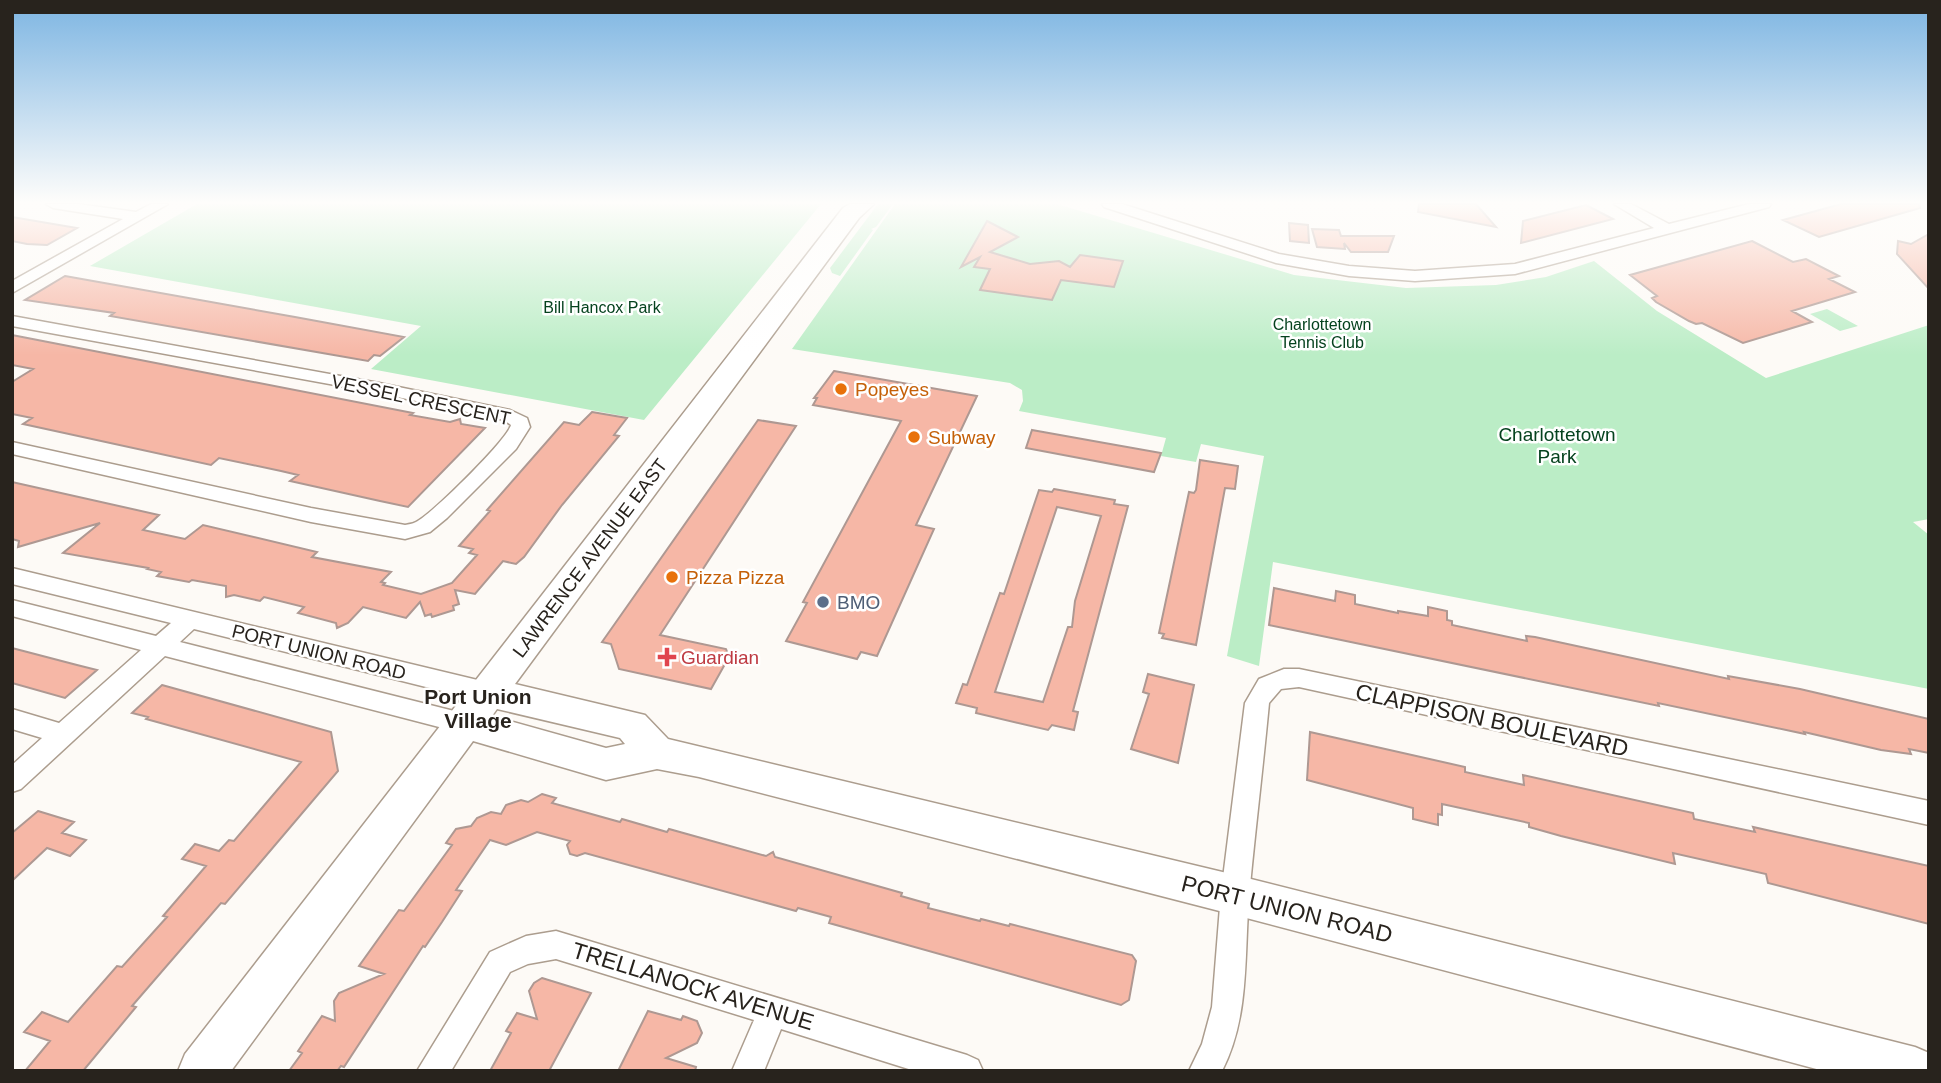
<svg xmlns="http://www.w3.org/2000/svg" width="1941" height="1083" viewBox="0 0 1941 1083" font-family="Helvetica,sans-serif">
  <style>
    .green { fill: #bbedc6 }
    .building { fill: #f6b7a6; stroke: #ae9892; stroke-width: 2; fill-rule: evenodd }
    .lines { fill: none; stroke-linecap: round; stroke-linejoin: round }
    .minor-casing { stroke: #ac9d8e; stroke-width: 3 }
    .secondary-casing { stroke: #ac9d8e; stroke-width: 3 }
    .minor { fill: #fff; fill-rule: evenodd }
    .secondary { fill: #fff; fill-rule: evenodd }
    .food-dot { fill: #e8710a; stroke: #fff; stroke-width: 2.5 }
    .service-dot { fill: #5c6f8a; stroke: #fff; stroke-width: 2.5 }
    .health-dot { fill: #e0444e; stroke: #fff; stroke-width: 2.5 }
    .labels { text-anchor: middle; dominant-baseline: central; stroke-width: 5; stroke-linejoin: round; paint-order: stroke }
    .far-park-label { font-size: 16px; fill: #05421e; stroke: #fff }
    .food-label { font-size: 19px; fill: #c56008; stroke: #fff; text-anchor: start }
    .street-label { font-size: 19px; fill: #28231d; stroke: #fff }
    .park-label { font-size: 19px; fill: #05421e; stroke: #fff }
    .service-label { font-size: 19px; fill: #4e5e75; stroke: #fff; text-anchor: start }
    .health-label { font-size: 19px; fill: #be3a42; stroke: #fff; text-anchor: start }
    .neighbourhood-label { font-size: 21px; font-weight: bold; fill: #28231d; stroke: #fff }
    .near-street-label { font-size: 23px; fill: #28231d; stroke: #fff }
  </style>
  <rect width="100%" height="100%" fill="#fdfaf6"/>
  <path class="green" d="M197 204H821L644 420 371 369 421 326 90 266Z
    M878 204H893L876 227 871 229 873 230 840 276 832 273 830 268Z
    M895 204H1057L1294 275 1406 288 1496 285 1546 277 1594 261 1657 311 1766 378 1929 325V519L1913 522 1929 535V689L1273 562 1259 666 1227 656 1264 456 1201 444 1196 462 1161 456 1166 438 1019 411 1023 401 1022 390 1010 383 792 349Z
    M1827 309 1858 326 1840 331 1810 314Z"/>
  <path class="building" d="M1419 204H1476L1496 227 1418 212Z
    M1841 204H1919L1920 208 1819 237 1783 220Z
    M1586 205 1613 219 1521 243 1523 221Z
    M12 217 77 228 47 245 27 244 12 241Z
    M987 221 1018 237 990 252 1030 264 1059 261 1070 267 1080 255 1123 261 1114 287 1061 280 1052 300 980 290 990 269 974 267 980 257 961 267Z
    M1289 223 1308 225 1309 243 1290 241Z
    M1312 229 1339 230 1341 236H1394L1388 252H1351L1344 243 1345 249 1317 247Z
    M1929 234V289L1897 254 1898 241 1911 244Z
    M1752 241 1793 262 1806 259 1839 276 1829 279 1855 292 1792 311 1812 322 1743 343 1702 323 1696 324 1689 321 1656 302 1652 298 1657 296 1630 275Z
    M65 276 295 317 404 337 380 356 374 355 368 361 110 316 114 313 25 300Z
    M12 335 413 413 410 415 450 422 460 419 461 424 485 428 408 507 380 501 290 481 298 475 281 471 219 458 211 465 23 424 32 418 12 414V382L33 369 12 365Z
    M834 371 977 396 916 525 934 529 877 656 861 652 857 659 786 641 807 603 803 602 901 421 813 405 817 398H814Z
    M592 412 627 418 614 435 619 436 562 505 524 557 516 564 503 561 475 594 455 590 459 604 453 606 454 610 432 617 431 614 425 616 420 602 406 618 363 607 348 623 337 628 336 623 298 613 304 607 264 597 260 601 234 595 226 597V586L192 580 189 582 157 576 161 572 147 569 148 568 63 553 100 523 18 547 19 541 12 539V482L159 515 143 530 185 539 203 525 317 552 312 557 391 572 381 582 385 583 383 585 421 594 452 583 477 555 469 553 473 549 459 546 490 511 487 510 564 422 579 425Z
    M758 420 796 426 660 635 726 649 729 657 711 689 619 669 611 644 602 642Z
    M1032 430 1099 442 1161 453 1154 472 1026 448Z
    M1200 460 1238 466 1235 489 1225 488 1196 645 1162 638 1164 634 1159 633 1189 492 1194 493 1196 490Z
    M1054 489 1115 500 1114 504 1128 506 1073 711 1078 712 1074 730 1052 725 1048 730 976 713 977 708 956 703 963 684 967 685 1000 593 1004 594 1039 490 1052 492ZM1057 507 1101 516 1075 601 1072 627H1068L1043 702 995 692Z
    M1274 588 1335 601 1336 591 1355 595V604L1398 613V611L1428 616V607L1447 611V620L1452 621V625L1527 641 1526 636 1535 637 1729 679 1728 676 1800 689 1929 719V753L1909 749 1911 754 1881 750 1804 732 1805 734 1658 703 1659 706 1269 625Z
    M12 648 77 665 97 670 65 698 12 683Z
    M1148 674 1194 685 1178 763 1131 749 1149 694 1143 692Z
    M162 685 331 732 338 771 225 904 221 903 132 1006 136 1007 83 1071H25L50 1041 24 1032 42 1012 68 1022 117 966 122 967 167 917 163 916 206 866 182 859 195 844 219 851 229 840 234 841 301 762 146 719 148 717 132 713Z
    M1310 732 1465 767V772L1524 785 1523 775 1693 813 1694 819 1755 832 1753 827 1929 866V924L1768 883 1766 874 1673 853 1675 864 1561 836 1529 827V823L1442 804V815L1438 814V825L1413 819V808L1307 780Z
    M542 794 556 798 552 803 620 822 622 819 667 832 669 829 766 856 773 852 775 857 902 893 901 896 929 904 928 908 980 921 981 919 1009 926 1010 924 1132 955 1136 961 1129 1000 1121 1005 829 923 831 917 798 908 796 911 585 853 577 856 570 854 567 845 570 841 537 832 506 845 490 840 456 890 462 891 442 922 425 947 423 946 344 1067 341 1066 337 1071H289L302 1053 298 1051 322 1016 335 1021 334 1001 339 993 384 974 359 966 399 910 404 911 452 845 446 843 456 829 471 826 477 818 491 812 501 814 506 805 521 800 528 802Z
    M38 811 74 822 62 833 86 840 70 856 47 848 12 881V833Z
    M542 978 591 993 549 1071H490L511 1033 506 1031 517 1013 537 1019 529 991 534 983Z
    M648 1011 681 1020 683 1016 697 1021 702 1033 697 1043 666 1058 696 1067 695 1071H618Z"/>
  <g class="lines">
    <defs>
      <path id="minor" d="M46 204H78L136 212 151 204H168L12 293V281L123 219 53 208Z
        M1102 204H1122L1279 254 1349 266 1415 271 1515 264 1654 228 1614 204H1631L1669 224 1749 204H1771L1769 207 1515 274 1415 281 1349 276 1276 263 1104 207Z
        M12 316 379 383 510 410 527 418 530 427 516 449 447 518 430 532 405 539 311 522 12 454V442L311 508 405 525C409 524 412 524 416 522 432 514 507 440 511 425L504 420 379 393 12 326Z
        M12 568 490 683 499 686 502 693 499 700 490 703 194 629 180 642 466 714 475 717 478 724 475 731 466 734 165 656 21 789 12 792V765L42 738 12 729V709L59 723 141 650 12 616V600L156 636 171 623 12 584Z
        M1284 669H1299L1929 801V825L1299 687 1281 689 1269 703C1263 767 1255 832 1249 896 1244 956 1250 1016 1222 1071H1189L1202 1044 1212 1007 1221 894 1245 703 1259 679Z
        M556 931 967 1055 978 1060 983 1071H915L781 1029 764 1071H732L754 1020 556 959 528 964 510 972 451 1071H417L490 952 526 936Z"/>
      <path id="secondary" d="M850 204H874L859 218 515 684 645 715 668 739 1235 875 1915 1047 1929 1053V1071H1824L1235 915 699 777 657 769 606 780 473 741 231 1071H178L185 1054 843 208ZM497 709 620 738 625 744 606 748 492 716Z"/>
    </defs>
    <use href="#minor" class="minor-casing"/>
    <use href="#secondary" class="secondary-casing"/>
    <use href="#minor" class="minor"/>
    <use href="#secondary" class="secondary"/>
  </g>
  <linearGradient id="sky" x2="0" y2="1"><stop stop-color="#7db5e2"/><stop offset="0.57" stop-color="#fefdfb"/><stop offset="1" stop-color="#fefdfb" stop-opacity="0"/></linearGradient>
  <rect width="1941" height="355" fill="url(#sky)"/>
  <g class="food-dot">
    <circle cx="841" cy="389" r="7"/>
    <circle cx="914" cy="437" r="7"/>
    <circle cx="672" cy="577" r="7"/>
  </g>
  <circle class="service-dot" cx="823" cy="602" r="7"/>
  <path class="health-dot" d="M663.5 646.5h7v7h7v7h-7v7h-7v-7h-7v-7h7z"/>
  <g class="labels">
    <g class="far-park-label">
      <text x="602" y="307">Bill Hancox Park</text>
      <text x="1322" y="324">Charlottetown<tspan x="1322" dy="18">Tennis Club</tspan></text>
    </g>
    <g class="food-label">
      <text x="855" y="389">Popeyes</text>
      <text x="928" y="437">Subway</text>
      <text x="686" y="577">Pizza Pizza</text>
    </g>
    <g class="street-label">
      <text transform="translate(421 400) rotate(12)">VESSEL CRESCENT</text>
      <text transform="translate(590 558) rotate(-53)">LAWRENCE AVENUE EAST</text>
      <text transform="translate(319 652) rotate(14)">PORT UNION ROAD</text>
    </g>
    <g class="park-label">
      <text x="1557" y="434">Charlottetown<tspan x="1557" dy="22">Park</tspan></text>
    </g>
    <g class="service-label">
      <text x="837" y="602">BMO</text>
    </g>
    <g class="health-label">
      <text x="681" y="657">Guardian</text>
    </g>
    <g class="neighbourhood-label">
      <text x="478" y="696">Port Union<tspan x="478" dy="24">Village</tspan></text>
    </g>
    <g class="near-street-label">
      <text transform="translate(1492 720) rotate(12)">CLAPPISON BOULEVARD</text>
      <text transform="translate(1287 909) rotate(14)">PORT UNION ROAD</text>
      <text transform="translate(693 986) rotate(17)">TRELLANOCK AVENUE</text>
    </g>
  </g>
  <rect width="1941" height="1083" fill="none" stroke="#28231d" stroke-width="28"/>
</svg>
